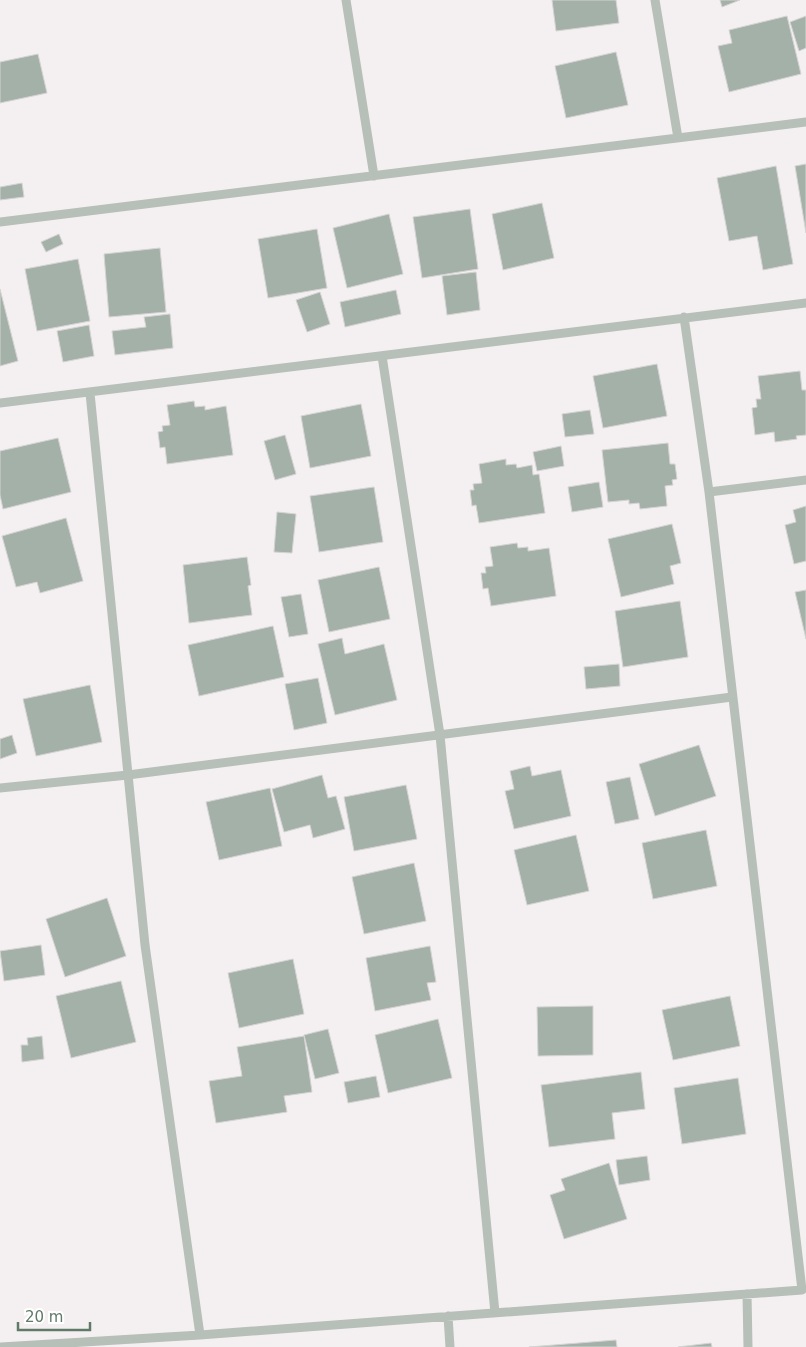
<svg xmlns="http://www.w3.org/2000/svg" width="806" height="1347" viewBox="0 0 806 1347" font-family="'DejaVu Sans',sans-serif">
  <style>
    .building { fill: #a4b1a8; stroke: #d5d3d3 }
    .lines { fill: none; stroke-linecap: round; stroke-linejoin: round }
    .minor { stroke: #b6bfb8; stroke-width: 9 }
  </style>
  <rect width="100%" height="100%" fill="#f4f0f1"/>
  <path class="building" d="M552 0H616L619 23 556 31Z
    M720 0H740L722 7Z
    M787 16 801 74 729 92 718 46 732 43 729 30Z
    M806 16V48L799 51 790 22Z
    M616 52 628 105 566 118 555 66Z
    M38 54 47 93 0 103V62Z
    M806 164V233L795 166Z
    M776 166 793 264 763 270 757 236 729 241 717 178Z
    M22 183 24 197 0 200V187Z
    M542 203 554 258 503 270 492 214Z
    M470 209 478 269 422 278 413 217Z
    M389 214 403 274 347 288 333 228Z
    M317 229 327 288 268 298 258 239Z
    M59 234 63 244 46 252 41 242Z
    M160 248 166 312 109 317 104 254Z
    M78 259 90 321 37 331 25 269Z
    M476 272 480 310 447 315 442 276Z
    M0 289 18 361 0 366Z
    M396 290 401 314 345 327 340 302Z
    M320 292 330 324 307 332 296 300Z
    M170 314 173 348 115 355 112 331 146 327 144 317Z
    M89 325 94 356 63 362 57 331Z
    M657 364 667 416 603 428 593 376Z
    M800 371 802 390H806V435L796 436 797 439 775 442 774 432 755 435 752 408 757 407 756 399H761L758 376Z
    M194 401 195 407 205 406V410L226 406 233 455 167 464 165 447 160 448 158 432 163 431 162 426 170 425 167 405Z
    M361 404 371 456 310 468 301 416Z
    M590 410 594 434 565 437 562 414Z
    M285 435 296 474 275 480 264 441Z
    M58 438 71 492 3 509 0 495V451Z
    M668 443 670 464H675L677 479 672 480 673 485 665 486 667 506 640 509 639 503 629 504V500L608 502 602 450Z
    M561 446 564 466 537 471 533 452Z
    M506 459V465L516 464 517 468 532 465 533 475 539 474 545 513 479 523 476 505 472 506 470 490H474L473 484 482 483 479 464Z
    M599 482 603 507 572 512 568 487Z
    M374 487 383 542 319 552 310 496Z
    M806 506V561L794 564 785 525 796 522 793 510Z
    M277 512 296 514 292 553 274 552Z
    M66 518 83 581 40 593 37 582 16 587 2 536Z
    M672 524 681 563 670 566 674 584 621 597 608 539Z
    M517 543 518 548 528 547V551L549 548 556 596 491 606 488 588 483 589 481 573H486L485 567 493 566 490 547Z
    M247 557 251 585 248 586 252 615 189 623 183 565Z
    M379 567 390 619 329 632 318 580Z
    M806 590V639L795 592Z
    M301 594 308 634 289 637 281 597Z
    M680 601 688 657 623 667 615 611Z
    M273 626 284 677 199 696 188 645Z
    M342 638 345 654 384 644 397 700 335 715 318 644Z
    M619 664 620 686 586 689 584 667Z
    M318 678 327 723 294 730 285 684Z
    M90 685 102 742 36 756 23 699Z
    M12 735 17 753 0 759V739Z
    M699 745 716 796 655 816 639 764Z
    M530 766 532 776 561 770 571 816 514 829 505 791 514 789 510 771Z
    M322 775 328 798 336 796 345 829 313 838 310 825 284 832 272 789Z
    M630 777 639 819 615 824 606 782Z
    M406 785 417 839 354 851 344 797Z
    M270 788 282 846 219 860 206 802Z
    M706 830 717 886 653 899 642 843Z
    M576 835 589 891 527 905 514 850Z
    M414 863 426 921 364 934 352 877Z
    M107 898 126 956 65 977 46 919Z
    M41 945 45 975 4 981 0 951Z
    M430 946 436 982 427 983 431 1000 375 1011 366 958Z
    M293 959 304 1014 239 1028 228 973Z
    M121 981 136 1042 71 1058 56 996Z
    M730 996 740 1046 673 1060 662 1010Z
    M593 1006V1055L538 1056 537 1007Z
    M438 1019 452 1078 388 1093 375 1035Z
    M328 1029 339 1073 315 1079 304 1035Z
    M42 1036 44 1059 22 1062 21 1045H28L27 1038Z
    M304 1036 312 1092 284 1096 287 1112 216 1123 209 1081 242 1076 237 1047Z
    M641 1072 645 1109 612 1113 615 1139 549 1147 541 1085Z
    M376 1076 380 1097 348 1103 344 1082Z
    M738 1078 746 1134 682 1144 674 1088Z
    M647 1156 650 1180 619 1185 616 1160Z
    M609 1163 627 1219 564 1239 550 1195 565 1190 561 1179Z
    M616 1340 617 1347H529Z
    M711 1343 712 1347H678Z"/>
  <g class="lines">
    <path class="minor" d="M346 0 374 176
      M655 0 678 138
      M0 222 806 122
      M382 356 440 735 495 1313
      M90 393 145 945 200 1335
      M0 403 806 303
      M709 492 806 480
      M0 788 128 775 732 697
      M747 1294 748 1347
      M448 1316 450 1347
      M1 1347 200 1335 802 1290 709 492 684 317"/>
  </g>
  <path d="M18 1322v8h72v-8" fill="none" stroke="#607a68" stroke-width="2.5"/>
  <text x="25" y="1322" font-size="15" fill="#607a68" stroke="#ffffff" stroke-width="4" paint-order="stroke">20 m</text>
</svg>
